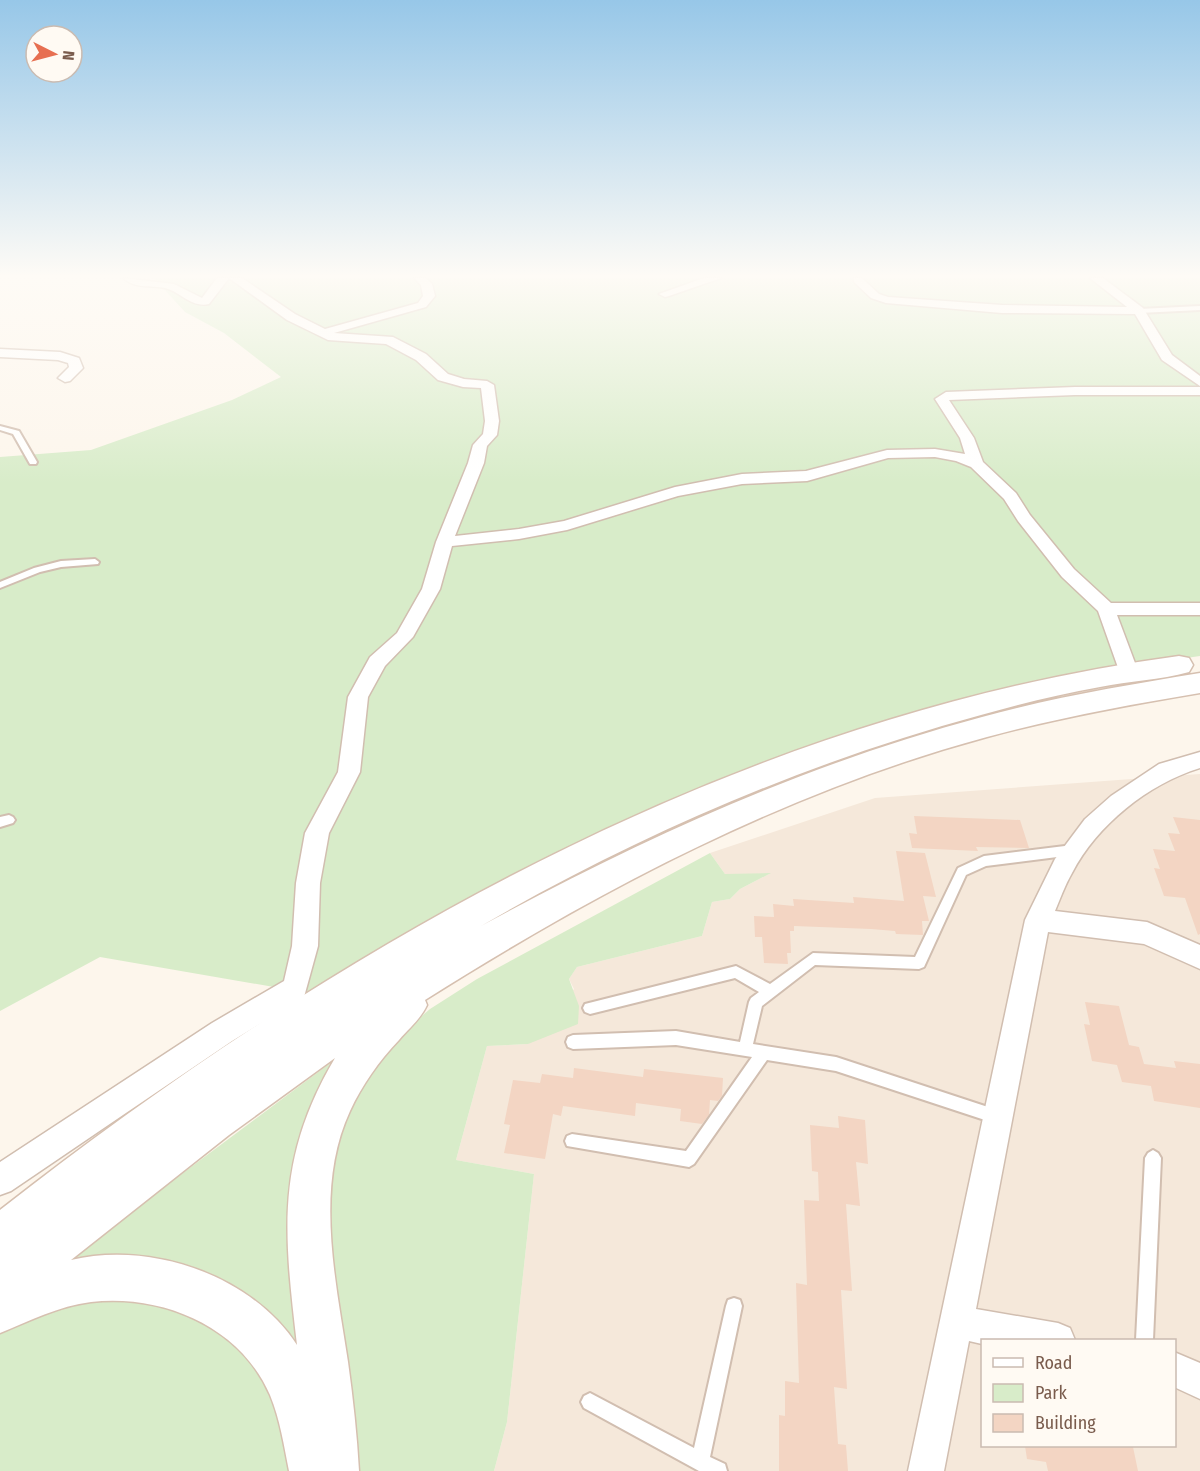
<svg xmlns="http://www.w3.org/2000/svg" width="1200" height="1471" viewBox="0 0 1200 1471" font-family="'Fira Sans Condensed',sans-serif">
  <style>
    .residential { fill: #f5e8da; fill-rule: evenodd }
    .green { fill: #d8ecc9 }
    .building { fill: #f3d5c3 }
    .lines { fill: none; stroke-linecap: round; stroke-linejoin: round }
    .lane-casing { stroke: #d1beb0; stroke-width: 4 }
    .street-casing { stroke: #d1beb0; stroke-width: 3 }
    .secondary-casing { stroke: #d6c0b0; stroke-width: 3 }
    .lane { fill: #fff; fill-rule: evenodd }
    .street { fill: #fff; fill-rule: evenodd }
    .secondary { fill: #fff; fill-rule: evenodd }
  </style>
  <rect width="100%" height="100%" fill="#fdf6ec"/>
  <path class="residential" d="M1200 774V1471H494L507 1422 534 1174 456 1160 487 1046 528 1044 574 989 569 979 577 967 702 936 712 902 730 899 740 889 769 874H725L710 853 875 798ZM982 1340H1174V1446H982Z"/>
  <path class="green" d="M154 278H1200V656L1101 670 982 698 856 735 718 781 594 835 449 908 320 995 100 957 0 1011V457L91 450 232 400 281 377 224 333 185 312Z
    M710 853 725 874 771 873 740 889 730 899 712 902 702 936 577 967 569 979 579 1006 578 1024 528 1044 487 1046 456 1160 534 1174 507 1422 494 1471H360L325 1227 335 1147 364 1073 398 1036 430 1009 477 979Z
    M341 1055 329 1087 313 1381 289 1353 61 1264Z
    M88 1298 158 1302 220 1328 263 1372 296 1471H0V1333L15 1324Z"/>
  <path class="building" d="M914 816 1020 820 1029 848 976 847 978 851 912 848 909 833 917 834Z
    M1173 817 1200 820V934L1198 935 1185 898 1164 896 1154 868 1160 869 1153 849 1175 851 1168 833 1180 834Z
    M896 851 925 853 936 897 923 896 929 921H922L923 935 896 934 895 931 871 929 794 926V931H790L791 953H787L788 964 764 963 762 937H755L754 916 774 917 773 904 794 906 793 899 854 903 853 897 904 901Z
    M1085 1002 1119 1006 1129 1045 1139 1047 1144 1064 1176 1068 1174 1061 1200 1064V1108L1154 1101 1151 1086 1122 1082 1117 1065 1092 1061 1084 1024 1090 1025Z
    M574 1068 643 1077 644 1069 723 1078 722 1096 718 1101 710 1100 709 1115 702 1124 680 1121 681 1109 636 1103 635 1116 563 1106 561 1116 553 1114 545 1159 504 1153 510 1125 504 1124 513 1080 540 1083 542 1074 573 1078Z
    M838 1116 865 1120 868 1164 856 1162 860 1206 846 1204 852 1291 841 1290 847 1389 834 1387 838 1444 846 1445 848 1471H779V1415L785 1416V1381L799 1383 796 1283 807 1285 804 1200 819 1201 818 1172 812 1171 810 1125 839 1128Z
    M1025 1446 1133 1447 1138 1471H1048L1046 1462 1027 1459Z"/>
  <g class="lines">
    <defs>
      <path id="lane" d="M1200 306V310L1139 313 1136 311 1139 309Z
        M0 426 19 431 37 462 36 464H30L13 434 0 430Z
        M95 559 99 562 98 564 61 567 40 572 0 588V582L34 568 61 561Z
        M9 815 13 817 15 820 13 823 0 827V817Z
        M1073 845 1077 847 1079 850 1077 853 1073 855 986 866 966 875 924 967 919 969 815 965 762 1006 753 1044 836 1057 997 1110 1002 1112 1004 1117 1002 1122 997 1124 836 1071 767 1060 694 1164 689 1167 567 1146 565 1141 567 1136 572 1134 686 1151 752 1057 676 1045 573 1049 568 1047 566 1042 568 1037 573 1035 676 1031 740 1042 749 1002 751 998 759 992 735 978 590 1014 585 1012 583 1008 585 1004 736 966 770 984 813 953 915 957 958 868 984 856Z
        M1153 1150 1158 1153 1161 1158 1153 1340H1136L1145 1158 1148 1153Z
        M734 1298 740 1300 742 1306 710 1457 725 1464 727 1471H699L584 1408 581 1402 584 1396 590 1393 694 1448 726 1306 728 1300Z"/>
      <path id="street" d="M123 278 174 284 202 298 217 278H229L209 304C191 308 181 292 165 288 150 285 135 289 123 278Z
        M229 278H242L295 314 325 329 418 303 423 296 421 285 414 278H426L432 284 435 296 426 307 334 333 393 337 426 354 448 374 464 379 487 381 494 385 499 421 497 435 487 446 484 463 455 536 519 529 564 521 675 487 742 474 806 471 887 450 935 449 965 454 960 438 935 399 946 392 1075 387H1200V395H1075L949 400 974 438 983 462 1016 493 1030 515 1074 569 1111 603H1200V615H1117L1138 671 1135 676 1128 678 1121 676 1098 611 1062 577 1018 521 1004 499 971 467 956 461 935 457 888 458 807 481 742 484 678 496 567 530 519 539 452 546 440 589 413 637 385 666 368 697 360 772 329 833 320 883 318 946 304 997 232 1041 11 1191 0 1195V1162L212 1023 284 981 292 946 296 883 305 833 338 772 348 697 370 657 397 633 422 589 436 542 468 463 473 445 483 434 485 421 481 388 463 387 438 380 416 360 386 344 328 340 287 320Z
        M704 278H721L669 296 665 297 659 294Z
        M854 278H862L879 294 888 297 1002 305 1127 307 1090 278H1103L1143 308 1172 355 1200 376V386L1162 360 1135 314 1002 313 886 303 871 298 854 282Z
        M0 349 60 352 79 358 83 368 70 381 65 382 58 378 69 367 68 363 58 360 0 357Z
        M1200 752V768C1148 784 1097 825 1072 873 1065 885 1060 899 1055 911L1147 922 1200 945V969L1144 944 1048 932 976 1309 1058 1323 1070 1328 1075 1340H982V1344L969 1341 944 1471H908L1025 920 1055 859 1085 819 1111 796 1159 764Z
        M1174 1352 1200 1363V1399L1174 1387Z"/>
      <path id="secondary" d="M1179 656 1189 658 1193 665 1189 672C1160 680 1129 681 1100 687 1060 694 1020 704 981 715 805 763 638 835 481 926 641 839 806 764 982 717 1054 697 1127 685 1200 673V693C1128 705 1057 718 987 737 787 791 599 890 425 1000L427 1005C420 1020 410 1027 399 1040 379 1061 362 1085 350 1111 314 1188 336 1282 348 1362 353 1398 357 1435 359 1471H289C284 1446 280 1419 270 1395 240 1326 162 1294 91 1302 59 1306 29 1321 0 1333V1210C344 941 740 715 1179 656ZM335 1058C275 1160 284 1233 297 1345 251 1275 151 1241 71 1260L229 1135Z"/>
    </defs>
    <use href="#lane" class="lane-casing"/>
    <use href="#street" class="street-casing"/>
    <use href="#secondary" class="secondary-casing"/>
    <use href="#lane" class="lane"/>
    <use href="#street" class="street"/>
    <use href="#secondary" class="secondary"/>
  </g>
  <linearGradient id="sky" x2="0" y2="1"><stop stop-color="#97c7e8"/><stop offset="0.57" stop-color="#fefbf6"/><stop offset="1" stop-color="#fefbf6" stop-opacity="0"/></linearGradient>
  <rect width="1200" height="484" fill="url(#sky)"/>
  <rect x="981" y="1339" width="195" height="108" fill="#fffaf3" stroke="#cabbb1" stroke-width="1.5"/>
  <rect x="993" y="1358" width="30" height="9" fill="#ffffff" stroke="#cabbb1" stroke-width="1.5"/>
  <text x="1035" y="1369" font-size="18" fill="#7a5c4d">Road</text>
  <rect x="993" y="1384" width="30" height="18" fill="#d8ecc9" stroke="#cabbb1" stroke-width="1.5"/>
  <text x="1035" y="1399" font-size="18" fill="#7a5c4d">Park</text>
  <rect x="993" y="1414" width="30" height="18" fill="#f3d5c3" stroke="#cabbb1" stroke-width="1.5"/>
  <text x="1035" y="1429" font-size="18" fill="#7a5c4d">Building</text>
  <g transform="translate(54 54) rotate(96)"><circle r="28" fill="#fffaf3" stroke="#cabbb1" stroke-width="1.5"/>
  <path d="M0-4.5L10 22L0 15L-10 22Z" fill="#e76f51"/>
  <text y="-9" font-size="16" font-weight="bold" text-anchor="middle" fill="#7a5c4d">N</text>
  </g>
</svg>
